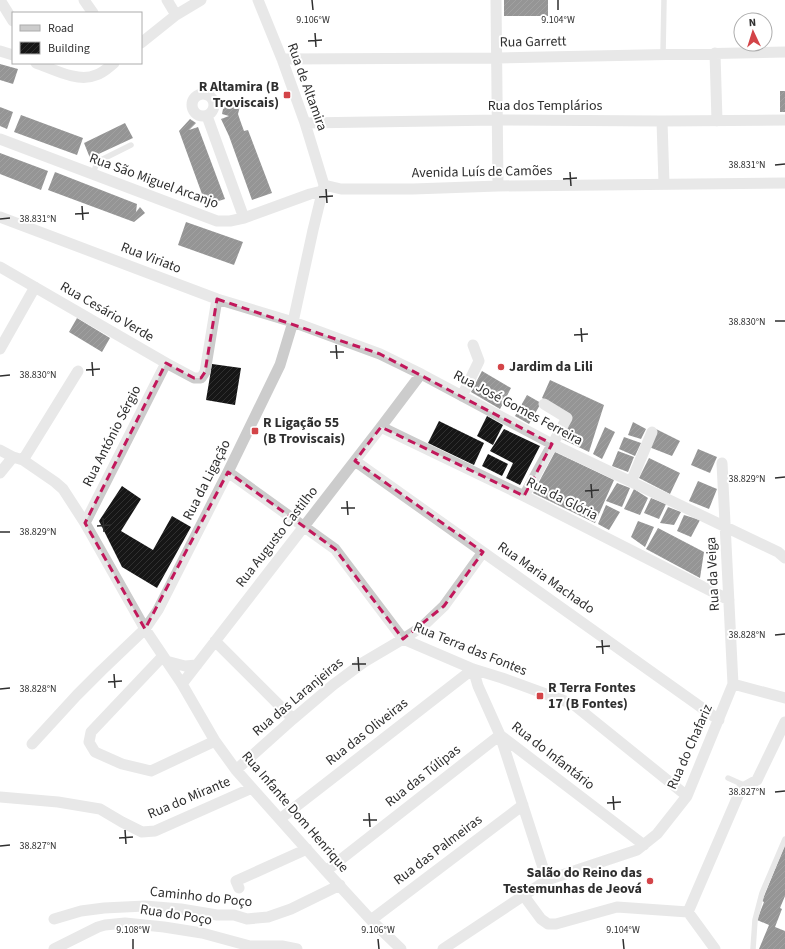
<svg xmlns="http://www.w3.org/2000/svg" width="785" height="949" viewBox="0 0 785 949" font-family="'Source Sans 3',sans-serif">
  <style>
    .building { fill: url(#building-hatch) }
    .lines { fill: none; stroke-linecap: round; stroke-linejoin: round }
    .lane { stroke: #ccc; stroke-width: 5.5 }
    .street { stroke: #ccc; stroke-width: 11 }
    .marked { fill: none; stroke: #c2185b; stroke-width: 3; stroke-dasharray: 8 5; stroke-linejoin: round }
    .ticks { fill: none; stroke: #2f2f2f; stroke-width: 1.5 }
    .poi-dot { fill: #d34448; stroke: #fff; stroke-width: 1.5 }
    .labels { text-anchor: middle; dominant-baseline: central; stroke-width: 4; stroke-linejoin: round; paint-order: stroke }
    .street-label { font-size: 14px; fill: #2f2f2f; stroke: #fff }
    .poi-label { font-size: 14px; font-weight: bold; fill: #2f2f2f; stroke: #fff; text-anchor: start }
    .ticks-label { font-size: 10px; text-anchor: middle; fill: #2f2f2f; stroke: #fff; stroke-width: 4; stroke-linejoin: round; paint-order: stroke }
  </style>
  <defs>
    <pattern id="building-hatch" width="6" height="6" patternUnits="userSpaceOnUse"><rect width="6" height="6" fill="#161616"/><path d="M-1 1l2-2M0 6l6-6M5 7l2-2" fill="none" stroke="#303030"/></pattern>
  </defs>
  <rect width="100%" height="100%" fill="#fff"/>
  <path class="building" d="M504 0H548V16H504Z
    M0 64 18 69 13 84 0 80Z
    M780 91H785V112H780Z
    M224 104 240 106 238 114 240 120 244 131 248 130 272 193 252 200 229 136 221 119 229 116 222 114Z
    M0 107 13 112 7 129 0 126Z
    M21 115 83 138 77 155 14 132Z
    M190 119 196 123 189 130 198 127 225 199 206 205 179 131Z
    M125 123 133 138 90 158 84 143Z
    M0 153 48 171 41 190 0 174Z
    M55 172 137 204 136 212 140 207 145 213 134 222 48 190Z
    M186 222 243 242 234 265 178 245Z
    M77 318 110 338 102 352 69 332Z
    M212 364 241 368 235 405 206 400Z
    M482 371 511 388 500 409 471 392Z
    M550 380 604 405 589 452 562 439 571 416 542 398Z
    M527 395 541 403 529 424 515 416Z
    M487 416 503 425 493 445 477 436Z
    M439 421 484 443 474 465 428 443Z
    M633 422 646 429 641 439 628 435Z
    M605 427 615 432 602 459 593 454Z
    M504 429 540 446 520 485 506 478 513 463 490 451Z
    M656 429 680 441 672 456 649 447Z
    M624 437 641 443 635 456 619 449Z
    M698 449 717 457 710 473 691 465Z
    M618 451 634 457 628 472 612 466Z
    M555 452 614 480 595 523 533 493Z
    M488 454 508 464 502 476 482 466Z
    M649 458 680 473 670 494 639 478Z
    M698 481 717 489 709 509 689 501Z
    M617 483 630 488 622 507 606 501Z
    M122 486 141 499 121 531 153 550 172 516 191 527 157 588 122 567 99 521Z
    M634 489 648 498 640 515 624 509Z
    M651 498 666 504 659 519 644 513Z
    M606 505 620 512 609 530 598 524Z
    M668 507 681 512 674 525 660 523Z
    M684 515 700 520 691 537 677 531Z
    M638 521 654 527 645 547 631 537Z
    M658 528 704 552 700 578 646 549Z
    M785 845V896L780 908 782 909 775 927 785 931V949H759L769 925 757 920 764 902 762 901Z"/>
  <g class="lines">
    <path class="lane" d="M663 54 664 0
      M93 174 97 162 131 145
      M728 778 746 786
      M753 949 755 920 762 893 785 839"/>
    <path class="street" d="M0 0 13 21
      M84 0 93 13
      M167 0 176 15
      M258 0 282 59 305 123 324 185
      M496 0 498 186
      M141 43 176 15 201 0
      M0 51 13 55
      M715 53 717 121
      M282 59 497 58 785 52
      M36 63C53 69 78 83 96 75 103 73 109 67 114 63
      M192 105a11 11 0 1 1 22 0a11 11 0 1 1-22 0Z
      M207 116 244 218
      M662 121 664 184
      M305 123 498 120 662 121 785 120
      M0 139 217 221H230L244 218 310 194 322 191
      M324 185 341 189H413L498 186 785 183
      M0 217 217 299 293 322 380 354 421 374 552 444 778 552 785 558
      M0 267 166 363 194 378H201L205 372 217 299
      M0 349 35 287
      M462 396 479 361 473 345
      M381 427 524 496 729 600
      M0 450 13 457 23 460 55 482 63 489 85 523 145 629 182 684 215 741 236 770 326 871 371 920 401 949
      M23 460 78 371
      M355 461 719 720
      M228 472 335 549 403 639 473 669 502 678 573 704 687 796
      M0 473 13 457
      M631 482 652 432
      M524 496 567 418 544 404
      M85 523 166 363
      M215 641 293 719
      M163 656 91 732 89 742 95 752 122 764 151 771 215 741
      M166 661 185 666 197 665
      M182 684 381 427 421 374
      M733 684 785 698
      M500 735 644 845
      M32 744 77 695 101 671 145 629 158 610 228 472 280 365 293 322 313 230 324 185
      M236 770 293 719 333 685 364 662 403 639 423 626 444 606 483 552
      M0 797 58 802 100 809 122 822 142 832 155 831 252 788
      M280 819 473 669 478 686 500 735 547 880
      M326 871 500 735
      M239 888 236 881 307 849
      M524 896 541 919 548 924H556L617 907 688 912 715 949
      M688 912 741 789 757 780 785 722
      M54 919 81 911 104 908 145 906 181 909 217 915H234L247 919 268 917 291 909 340 885
      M371 920 523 805
      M54 949 98 927 105 925 125 923 164 927 202 933 250 946H282L297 949
      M443 949 547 880 637 850 657 834 687 796 733 684 722 463"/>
  </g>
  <path d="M0 0H785V949H0ZM217 299 380 354 552 444 524 496 381 427 355 461 483 552 444 606 403 639 335 549 228 472 145 629 85 523 166 363 194 378H201L205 372Z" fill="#fff" fill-opacity=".55" fill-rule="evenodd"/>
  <path class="marked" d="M217 299 380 354 552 444 524 496 381 427 355 461 483 552 444 606 403 639 335 549 228 472 145 629 85 523 166 363 194 378H201L205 372Z"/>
  <path class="ticks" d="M312 0 313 10M558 0V10M315 33 316 47M308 41 322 40M775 165 785 164M570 172 571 186M563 179 577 178M326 189 327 203M319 197 333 196M82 206 83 220M75 214 89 213M0 219 10 218M775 321H785M581 328 582 342M574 335 588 334M336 345 337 359M330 352H344M92 362 93 376M86 370 100 369M0 376 10 375M775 478 785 477M591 484 592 498M585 491 599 490M347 501 348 515M341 508H355M103 518 104 532M97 526 111 525M0 532H10M775 635 785 634M602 640 603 654M596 647 610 646M358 657 359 671M352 664H366M114 674 115 688M108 682 122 681M0 689 10 688M775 792 785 791M613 796 614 810M607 803 621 802M369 813 370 827M363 820H377M125 830 126 844M119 838 133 837M0 846 10 845M133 939V949M378 939 379 949M623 939 624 949"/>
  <g class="poi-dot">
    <rect x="283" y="91" width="8" height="8" rx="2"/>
    <circle cx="501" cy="367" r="4"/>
    <rect x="251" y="427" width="8" height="8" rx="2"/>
    <rect x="536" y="692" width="8" height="8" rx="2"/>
    <circle cx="650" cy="881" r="4"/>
  </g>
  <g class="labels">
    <g class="street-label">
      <text transform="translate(533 42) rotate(-1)">Rua Garrett</text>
      <text transform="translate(307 87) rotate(70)">Rua de Altamira</text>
      <text x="545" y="106">Rua dos Templários</text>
      <text transform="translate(482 172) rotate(-1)">Avenida Luís de Camões</text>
      <text transform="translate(154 181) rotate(20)">Rua São Miguel Arcanjo</text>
      <text transform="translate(151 258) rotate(21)">Rua Viriato</text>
      <text transform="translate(107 312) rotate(30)">Rua Cesário Verde</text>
      <text transform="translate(518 408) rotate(28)">Rua José Gomes Ferreira</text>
      <text transform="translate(112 436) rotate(-63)">Rua António Sérgio</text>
      <text transform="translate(207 480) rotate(-63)">Rua da Ligação</text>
      <text transform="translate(562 499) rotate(27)">Rua da Glória</text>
      <text transform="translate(277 537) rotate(-52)">Rua Augusto Castilho</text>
      <text transform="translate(713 574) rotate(-93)">Rua da Veiga</text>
      <text transform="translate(546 578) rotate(35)">Rua Maria Machado</text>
      <text transform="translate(470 649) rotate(22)">Rua Terra das Fontes</text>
      <text transform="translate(298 697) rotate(-40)">Rua das Laranjeiras</text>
      <text transform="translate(367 732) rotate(-38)">Rua das Oliveiras</text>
      <text transform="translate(690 747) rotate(-66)">Rua do Chafariz</text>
      <text transform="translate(553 756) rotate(38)">Rua do Infantário</text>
      <text transform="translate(423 776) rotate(-38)">Rua das Túlipas</text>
      <text transform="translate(189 798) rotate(-23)">Rua do Mirante</text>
      <text transform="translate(295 812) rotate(49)">Rua Infante Dom Henrique</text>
      <text transform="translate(438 850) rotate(-37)">Rua das Palmeiras</text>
      <text transform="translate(201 897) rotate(6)">Caminho do Poço</text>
      <text transform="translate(176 915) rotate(9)">Rua do Poço</text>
    </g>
    <g class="poi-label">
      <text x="279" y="87" text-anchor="end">R Altamira (B<tspan x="279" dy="16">Troviscais)</tspan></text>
      <text x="509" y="367">Jardim da Lili</text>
      <text x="263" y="423">R Ligação 55<tspan x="263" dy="16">(B Troviscais)</tspan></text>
      <text x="548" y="688">R Terra Fontes<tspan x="548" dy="16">17 (B Fontes)</tspan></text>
      <text x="642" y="873" text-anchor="end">Salão do Reino das<tspan x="642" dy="16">Testemunhas de Jeová</tspan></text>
    </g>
  </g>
  <g class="ticks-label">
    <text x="313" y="23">9.106°W</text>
    <text x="558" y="23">9.104°W</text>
    <text x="747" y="168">38.831°N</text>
    <text x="38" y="222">38.831°N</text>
    <text x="747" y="325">38.830°N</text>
    <text x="38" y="378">38.830°N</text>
    <text x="747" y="482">38.829°N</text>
    <text x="38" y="535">38.829°N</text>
    <text x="747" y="638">38.828°N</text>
    <text x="38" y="692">38.828°N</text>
    <text x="747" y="795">38.827°N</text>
    <text x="38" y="849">38.827°N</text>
    <text x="133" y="933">9.108°W</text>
    <text x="378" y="933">9.106°W</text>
    <text x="623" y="933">9.104°W</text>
  </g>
  <rect x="12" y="12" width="130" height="52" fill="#ffffff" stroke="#acacac"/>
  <rect x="20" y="25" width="20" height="6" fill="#cccccc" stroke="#acacac"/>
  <text x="48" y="32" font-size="12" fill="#2f2f2f">Road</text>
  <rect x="20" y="42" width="20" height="12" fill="url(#building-hatch)" stroke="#acacac"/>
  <text x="48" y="52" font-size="12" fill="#2f2f2f">Building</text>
  <g transform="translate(753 32) rotate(356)"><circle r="19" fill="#ffffff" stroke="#acacac"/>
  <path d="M0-3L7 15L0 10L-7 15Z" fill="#d34448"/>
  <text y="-6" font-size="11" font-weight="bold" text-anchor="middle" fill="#2f2f2f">N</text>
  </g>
</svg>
